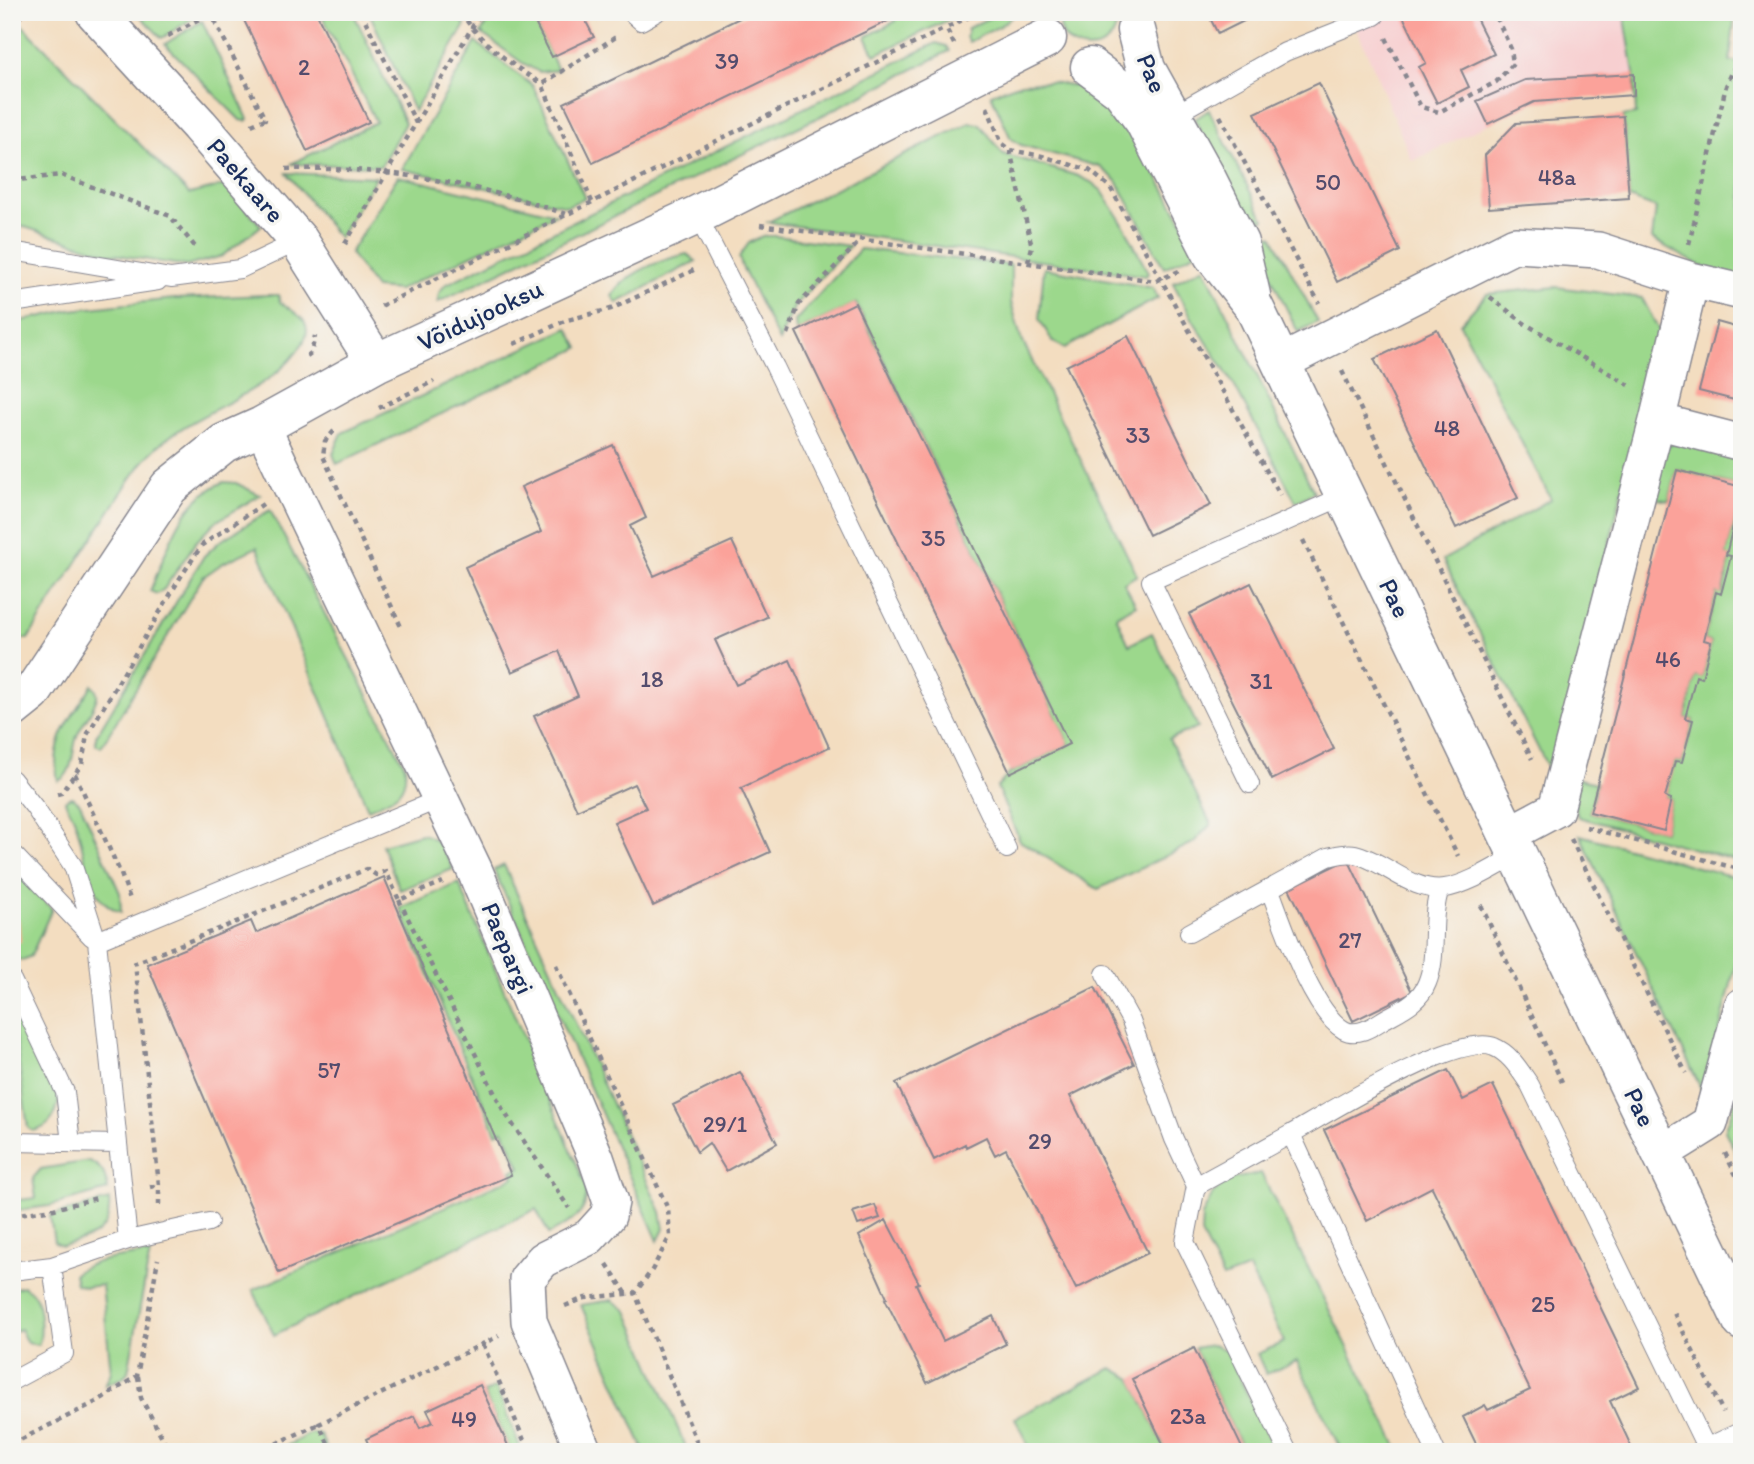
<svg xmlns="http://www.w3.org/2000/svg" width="1754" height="1464" viewBox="0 0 1754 1464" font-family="Itim,sans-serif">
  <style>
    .built { fill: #f7cfd0 }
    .green { fill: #9cd88c; stroke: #5c8475; stroke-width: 2 }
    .building { fill: #fba29a }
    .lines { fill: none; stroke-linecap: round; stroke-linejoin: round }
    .service-casing { stroke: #87868f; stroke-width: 20 }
    .minor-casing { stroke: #87868f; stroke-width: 38 }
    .tertiary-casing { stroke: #87868f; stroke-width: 41 }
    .path { stroke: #87868f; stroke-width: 4.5; stroke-dasharray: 5 5; stroke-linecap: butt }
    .service { stroke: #fff; stroke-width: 18 }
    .minor { stroke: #fff; stroke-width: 35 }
    .tertiary { stroke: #fff; stroke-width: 38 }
    .labels { text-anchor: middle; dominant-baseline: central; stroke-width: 7; stroke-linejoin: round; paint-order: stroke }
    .number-label { font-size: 23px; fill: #534c6d }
    .street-label { font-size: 26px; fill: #1b2f5e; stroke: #f6f6f2 }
  </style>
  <rect width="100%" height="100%" fill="#f6f6f2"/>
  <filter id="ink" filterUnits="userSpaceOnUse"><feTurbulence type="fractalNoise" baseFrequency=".0143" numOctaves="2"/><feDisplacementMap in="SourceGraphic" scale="14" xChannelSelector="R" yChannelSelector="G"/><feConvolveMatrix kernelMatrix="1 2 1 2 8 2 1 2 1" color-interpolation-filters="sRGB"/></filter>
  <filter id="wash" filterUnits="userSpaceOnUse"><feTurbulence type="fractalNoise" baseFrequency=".00686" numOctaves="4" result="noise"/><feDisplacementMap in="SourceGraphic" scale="28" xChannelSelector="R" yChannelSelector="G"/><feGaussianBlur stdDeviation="1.57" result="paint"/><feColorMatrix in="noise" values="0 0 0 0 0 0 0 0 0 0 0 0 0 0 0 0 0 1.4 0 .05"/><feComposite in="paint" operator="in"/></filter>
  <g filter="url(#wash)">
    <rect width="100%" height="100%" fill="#f3ddc0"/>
    <path class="built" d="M1350 12H1624L1634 74V95L1534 102 1412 161Z"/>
    <path class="green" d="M136 12H196L198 15 162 38Z
      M320 12H353L405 123 381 166 291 164 376 122Z
      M369 12H456L465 25 414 111Z
      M493 12H549L552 18 537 25 558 70 539 72 521 62 481 33Z
      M891 12H965L875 55 866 37 896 21Z
      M1001 12H1017L1000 26 969 42 966 37 968 28Z
      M1061 12H1116C1124 63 1050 59 1061 12Z
      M1624 12H1735L1730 61 1742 64V282L1717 275 1652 239 1656 208 1629 198 1623 116 1636 114 1634 73Z
      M12 15 189 194 227 185 261 226 222 256 187 266 106 253 12 223Z
      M202 21 248 119 246 121 240 120 165 44Z
      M476 42 533 86 585 198 567 206 402 169Z
      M936 43 946 46 949 51 819 117 438 302 439 293 445 285Z
      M1051 82 1076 86 1103 98 1125 119 1199 251 1164 268 1117 181 1100 167 1021 145 1011 139 991 94 1021 83Z
      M1209 110 1264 219 1247 228 1195 119Z
      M969 123 980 124 1003 154 1078 176 1091 182 1102 191 1126 229 1148 273 1146 276 768 222Z
      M287 173 376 177 339 238Z
      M398 176 556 214 399 290 375 288 350 253Z
      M1272 235 1318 322 1298 332 1255 244Z
      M762 236H776L850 246 795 305 779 341 742 267 739 257 749 243Z
      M860 249 1011 265V302L1021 338 1137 575 1124 583 1136 605 1116 616 1129 645 1152 633 1198 727 1169 739 1211 824 1193 843 1098 889 1020 841 997 787 1010 773 1069 744 856 303 796 332 795 321Z
      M687 254 696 261 617 303 612 296C626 272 661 260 687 254Z
      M1204 267 1314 492 1296 502 1235 387 1193 320 1173 283Z
      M1044 268 1153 288 1158 298 1065 348 1053 342 1039 319Z
      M1556 287 1642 298 1661 334 1552 776 1443 560 1551 499 1460 324 1487 294Z
      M266 295H279L280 302C293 312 315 320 304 341 274 396 193 408 151 453 134 470 121 494 108 514 81 555 54 597 28 639H18L12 612V323L70 310 174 299Z
      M568 328 579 348 337 464 333 454 342 433Z
      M1685 438 1742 454V487L1677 470 1669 501 1649 497 1662 448Z
      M224 482 236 483 260 495 214 523 196 542 164 589 157 594 150 591C168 550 178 501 224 482Z
      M270 510 405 766C408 795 391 799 368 809L257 547 223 563 203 577 101 747 96 744V736L204 556 219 542Z
      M1736 514 1742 515V862L1578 817 1571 794 1574 778 1597 783 1590 812 1664 831 1671 799 1665 797 1675 761 1682 762 1693 720 1685 718 1696 676 1702 677 1711 642 1704 640 1716 592 1722 593 1731 557 1726 555Z
      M92 685C96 690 99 694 96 700 92 713 82 723 77 736 72 750 74 775 58 781 49 741 72 717 92 685Z
      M73 797 80 803 120 893 121 912C84 900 87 852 75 821 73 814 68 808 65 801L68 798Z
      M421 834C440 837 446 854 453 869L400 890 382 845Z
      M1580 835 1742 879V938L1704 1095Z
      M504 865 661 1212 664 1229 658 1241 494 870Z
      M12 868 52 909 31 956 23 960 12 959Z
      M459 883 586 1186C589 1216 572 1221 549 1234L536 1209 274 1335 253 1290 514 1177 512 1171 520 1167 503 1130 496 1133 400 908Z
      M18 1016 59 1099C56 1116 50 1128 33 1131L28 1128 13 1022 14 1017Z
      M1741 1084H1742V1165L1725 1131Z
      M89 1161C103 1167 106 1176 108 1190L49 1206 12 1211V1201L36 1198 33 1178 41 1169Z
      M1261 1173 1400 1452H1342L1297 1361 1266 1374 1257 1354 1284 1342 1249 1268 1223 1278 1201 1234 1202 1216 1212 1195 1228 1180Z
      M109 1200C112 1235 90 1238 62 1246L54 1242 50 1216Z
      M150 1253 128 1372 122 1378 105 1385 111 1372 102 1285 85 1287 76 1284 74 1274C93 1258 126 1257 150 1253Z
      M23 1286C28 1289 33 1292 36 1298 40 1309 43 1335 38 1345L27 1343 20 1329 12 1333V1289Z
      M612 1300 627 1311 688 1452H645L581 1305Z
      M1212 1345 1226 1350 1273 1447 1272 1452H1244L1194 1348Z
      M1112 1368 1132 1379 1167 1452H1031L1015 1418Z
      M496 1387 522 1452H511L484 1393Z
      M311 1433 320 1434 328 1452H275Z"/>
    <g id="blocks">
      <path class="building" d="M240 12H316L369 122 307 151Z
        M563 12H581L594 37 552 57 536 25Z
        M752 12H887L890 20 593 163 564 103Z
        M1207 12H1262L1218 34Z
        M1401 12H1473L1494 54 1461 70 1469 87 1437 103 1419 67 1426 63Z
        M1634 74V95L1534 102 1488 124 1477 101 1525 80Z
        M1319 83 1400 251 1337 282 1255 113Z
        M1623 116 1629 198 1489 208 1485 155 1516 123Z
        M855 303 1069 744 1010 773 796 332Z
        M1717 322 1742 329V402L1699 391Z
        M1437 329 1518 498 1456 528 1374 359Z
        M1128 336 1211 505 1149 535 1066 366Z
        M613 445 646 518 630 526 654 576 732 541 767 617 715 640 736 685 790 660 829 747 741 788 770 852 653 906 614 822 646 808 634 784 577 810 534 716 578 696 559 651 512 672 465 567 541 532 521 487Z
        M1677 470 1742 487V515L1736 514 1726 555 1731 556 1721 594 1716 592 1704 640 1711 642 1702 678 1696 676 1685 718 1693 720 1682 762 1675 761 1665 797 1671 799 1664 831 1590 812Z
        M1251 583 1334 749 1272 780 1189 614Z
        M1348 859 1412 992 1353 1021 1289 888Z
        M384 877 511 1175 279 1273 147 964 251 921 256 933Z
        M19 919 21 942 12 943V920Z
        M1095 987 1134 1064 1070 1096 1148 1253 1076 1289 1006 1149 995 1155 986 1137 966 1147 965 1144 934 1160 896 1083Z
        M1448 1070 1463 1100 1493 1085 1639 1387 1610 1401 1632 1448 1624 1452H1480L1463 1417 1485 1405 1488 1410 1530 1390 1432 1187 1367 1221 1324 1130Z
        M740 1072 777 1143 726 1171 709 1143 697 1152 673 1105Z
        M875 1205 880 1218 858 1225 853 1212Z
        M886 1220 919 1283 916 1284 943 1341 993 1316 1006 1344 927 1383 885 1299 887 1298 859 1236Z
        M1194 1348 1244 1452H1167L1132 1379Z
        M480 1385 511 1452H372L366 1439 414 1416 420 1428 433 1422 427 1410Z"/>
    </g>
  </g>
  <g filter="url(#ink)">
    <use href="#blocks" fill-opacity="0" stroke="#87868f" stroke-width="2"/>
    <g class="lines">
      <defs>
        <path id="service" d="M631 12 641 21 657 12
          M1170 117 1285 52 1375 16
          M697 215 775 367 1007 849
          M12 251 171 278 240 269 299 241
          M12 303 158 281
          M12 779 35 808 73 866 97 941 128 1240 52 1266 12 1271
          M1250 784 1151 581 1346 495
          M12 853 92 937
          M1270 890C1283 924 1312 1012 1344 1030 1357 1037 1372 1027 1383 1020 1400 1010 1419 1003 1427 983 1439 954 1429 919 1440 889
          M1189 933 1328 857C1337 855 1346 852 1355 854 1385 861 1412 893 1445 888 1468 885 1498 865 1519 854
          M97 941 442 798
          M1105 974 1131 1021 1174 1139 1196 1186
          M12 980 65 1092 71 1143
          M1291 1134C1326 1114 1459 1031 1494 1047 1511 1054 1520 1071 1530 1085L1706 1447
          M12 1142 117 1144
          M128 1240 209 1222
          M12 1381 64 1353 52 1266
          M1288 1452 1185 1242 1196 1186 1291 1134 1436 1452
          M1697 1452 1742 1431"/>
        <path id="minor" d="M1282 362 1515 245 1598 250 1691 280 1742 292
          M1657 421 1742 443
          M262 426 474 869 596 1158 611 1202 608 1216 589 1237 543 1260 527 1279 529 1321 584 1452
          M1509 834 1556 809 1657 421 1691 280
          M1662 1153 1710 1123 1742 1006"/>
        <path id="tertiary" d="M95 12 199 125 299 241 376 363
          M1136 30 1146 69 1206 177 1239 243 1251 295
          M1090 67 1121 90 1144 121 1213 255 1254 307 1742 1321
          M12 709 32 693 169 487 224 443 262 426 376 363 697 215 1047 38"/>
      </defs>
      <use href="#service" class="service-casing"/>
      <use href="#minor" class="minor-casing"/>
      <use href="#tertiary" class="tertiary-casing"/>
      <path class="path" d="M210 12 265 119 247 127
        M361 12 416 123
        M461 12C480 43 512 65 542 84
        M12 25 25 12
        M168 36 210 13
        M1386 38 1421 107 1439 112 1496 82 1513 64 1511 49 1494 12
        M954 44 946 28 979 12
        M1741 57H1739L1742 34
        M987 107 1002 144 1010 150 1042 156 1089 170 1110 187 1280 495
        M1220 116 1319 303
        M1010 150 1032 247 1028 262
        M286 169C384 166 474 183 566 214
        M12 179 18 180 61 175 170 216 197 249
        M592 202 542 84 619 35
        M760 225 1156 281 1179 271
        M345 244 481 12
        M1689 244 1726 86 1739 57
        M1490 297 1524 323 1631 386
        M381 306 946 28
        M788 334 799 304 861 240
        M514 344 567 320 611 309 696 269
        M307 356 311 353 315 336
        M1342 371 1532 759
        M379 408 434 381
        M334 431 325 441 323 456 402 629
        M1303 540 1458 856
        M75 774 121 874 130 899
        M57 794 61 793 82 764 87 735 180 578 202 545 263 504
        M1586 827 1742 870
        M1571 839 1686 1073
        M399 900 503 1110 569 1208
        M1481 905 1562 1082
        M556 965 668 1209 670 1236 652 1270 635 1293 701 1452
        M1725 1153 1742 1187
        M150 1187 159 1185 135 963 367 869 376 875 386 871 399 900 443 882
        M159 1205V1185
        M12 1215 54 1209 97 1198
        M607 1264 626 1293
        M565 1306 585 1298 635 1293
        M1674 1313 1723 1412
        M483 1344 529 1452
        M138 1376 141 1398 170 1452
        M12 1444 98 1401 137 1376 158 1259
        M258 1452 319 1424
        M332 1452 319 1424 499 1336"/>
      <use href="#service" class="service"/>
      <use href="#minor" class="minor"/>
      <use href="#tertiary" class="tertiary"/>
    </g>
  </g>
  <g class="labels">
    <g class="number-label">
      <text x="727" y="61">39</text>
      <text x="304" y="67">2</text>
      <text x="1557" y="177">48a</text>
      <text x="1328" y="182">50</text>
      <text x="1447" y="428">48</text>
      <text x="1138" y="435">33</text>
      <text x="933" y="538">35</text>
      <text x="1668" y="659">46</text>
      <text x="652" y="679">18</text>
      <text x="1261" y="681">31</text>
      <text x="1350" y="940">27</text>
      <text x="329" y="1070">57</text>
      <text x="725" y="1124">29/1</text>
      <text x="1040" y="1141">29</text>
      <text x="1543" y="1304">25</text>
      <text x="1188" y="1416">23a</text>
      <text x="464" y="1419">49</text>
    </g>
    <g class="street-label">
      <text transform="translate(1152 73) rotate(67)">Pae</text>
      <text transform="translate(246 180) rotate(49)">Paekaare</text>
      <text transform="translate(480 315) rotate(-25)">Võidujooksu</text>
      <text transform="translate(1395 598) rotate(64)">Pae</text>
      <text transform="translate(508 948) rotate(67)">Paepargi</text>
      <text transform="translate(1640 1107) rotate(64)">Pae</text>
    </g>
  </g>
  <rect width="1754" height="1464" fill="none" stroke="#f6f6f2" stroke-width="42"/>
</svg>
